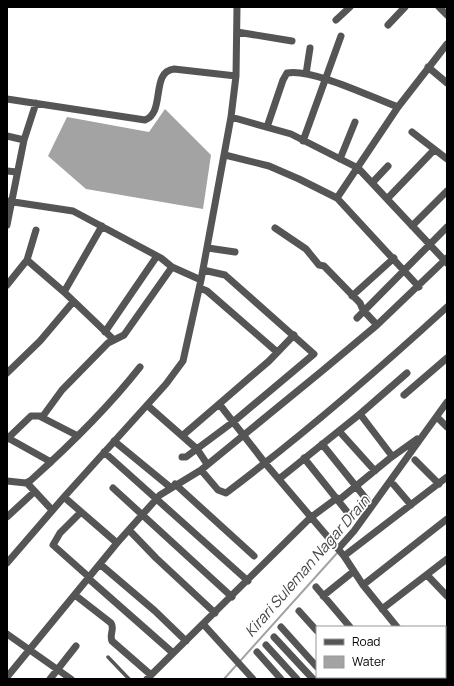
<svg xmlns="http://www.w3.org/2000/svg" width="454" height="686" viewBox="0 0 454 686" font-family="Manrope,sans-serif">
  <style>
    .water { fill: #a3a3a3 }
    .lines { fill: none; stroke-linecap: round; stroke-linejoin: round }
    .stream { stroke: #a3a3a3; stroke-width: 2 }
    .service { stroke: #555; stroke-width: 3.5 }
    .minor { stroke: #555; stroke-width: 7 }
    .labels { text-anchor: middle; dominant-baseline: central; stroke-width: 3.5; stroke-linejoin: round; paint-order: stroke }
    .water-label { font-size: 15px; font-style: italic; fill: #444; stroke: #fff }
  </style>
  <rect width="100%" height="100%" fill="#fff"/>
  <path class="water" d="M165 109 211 155 203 209 86 189 48 156 67 117 149 132Z"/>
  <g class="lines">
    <path class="stream" d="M224 679 338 552"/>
    <path class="service" d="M108 657 129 679
      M445 662 447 660"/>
    <path class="minor" d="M439 7 447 15
      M336 20 350 7
      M388 25 405 7
      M237 32 292 41
      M428 67 447 83
      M306 74 310 48
      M7 99 145 120C166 112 150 72 174 69L236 76
      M231 117 291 134 358 168 447 263
      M267 127 283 80 287 73C312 68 373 98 398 107
      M412 132 447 159
      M7 136 24 140
      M303 141 341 36
      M225 155 269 166 299 179 337 198 419 287
      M340 159 355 122
      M7 171 17 172
      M372 183 388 166
      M337 198 398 107 447 44
      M387 199 434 150
      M7 201 73 211 161 258 172 267 201 280
      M7 225 24 140 36 103
      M102 226 64 292 113 339
      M412 226 447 191
      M275 228 306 249 319 265 324 266 360 303 363 310 377 325
      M208 248 235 252
      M27 260 64 292
      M7 285 27 260 36 230
      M200 288 207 291 277 352
      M352 296 394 258
      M357 318 447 227
      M105 332 157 256
      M7 373 40 341 73 302
      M404 395 447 358
      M147 405 197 449 207 464
      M220 405 265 463 344 556 363 585 397 627
      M360 414 392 456
      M41 417 78 436
      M439 419 447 427
      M339 431 375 471
      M182 436 269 361 294 335
      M8 438 51 462
      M7 439 31 416H43L62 390 108 343 124 335 172 267
      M114 441 170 487
      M322 444 367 500
      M104 452 248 581
      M182 457H186L233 422 314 354 225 275 203 270
      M304 458 352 518
      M415 460 439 484
      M201 470 218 490 226 493C303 435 376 372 447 307
      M279 479 360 414 407 373
      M7 481 26 483 30 481C69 446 107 409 140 367
      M27 483 52 510
      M175 484 254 556
      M394 485 411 505
      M113 488 232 597
      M64 497 117 543
      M339 500 389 459 417 439
      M81 512 60 533 53 545 90 578
      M7 517 34 492
      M129 530 156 558 215 613
      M338 549 354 531 447 402
      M344 556 447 477
      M7 563 64 497 166 384 183 361 201 280 231 117 236 76 237 7
      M101 565 155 611 186 641
      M427 575 447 596
      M89 579 173 653
      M363 585 447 519
      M316 587 350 627
      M75 595 111 623C115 629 109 634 112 641L151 675
      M323 596 354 571
      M382 609 447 559
      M299 611 317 631
      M204 625 253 679
      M281 627 317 667
      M7 634 71 679
      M274 637 313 679
      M266 645 297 679
      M257 652 281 679
      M445 676 447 677
      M7 677 117 543 160 495 201 470 322 371 377 325 447 258
      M339 677 341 679
      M372 677 373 679
      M50 679 76 646
      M147 679 310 518 337 498
      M328 679 331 677
      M399 679 401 677"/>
  </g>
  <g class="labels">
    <g class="water-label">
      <text transform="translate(307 566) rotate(-49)">Kirari Suleman Nagar Drain</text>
    </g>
  </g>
  <rect width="454" height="686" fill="none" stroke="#000000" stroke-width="16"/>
  <rect x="316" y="626" width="130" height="52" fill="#ffffff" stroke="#999999"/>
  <rect x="324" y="639" width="20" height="6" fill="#555555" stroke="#999999"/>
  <text x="352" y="646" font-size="12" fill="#000000">Road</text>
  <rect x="324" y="656" width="20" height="12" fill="#a3a3a3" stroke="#999999"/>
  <text x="352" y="666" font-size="12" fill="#000000">Water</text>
</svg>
